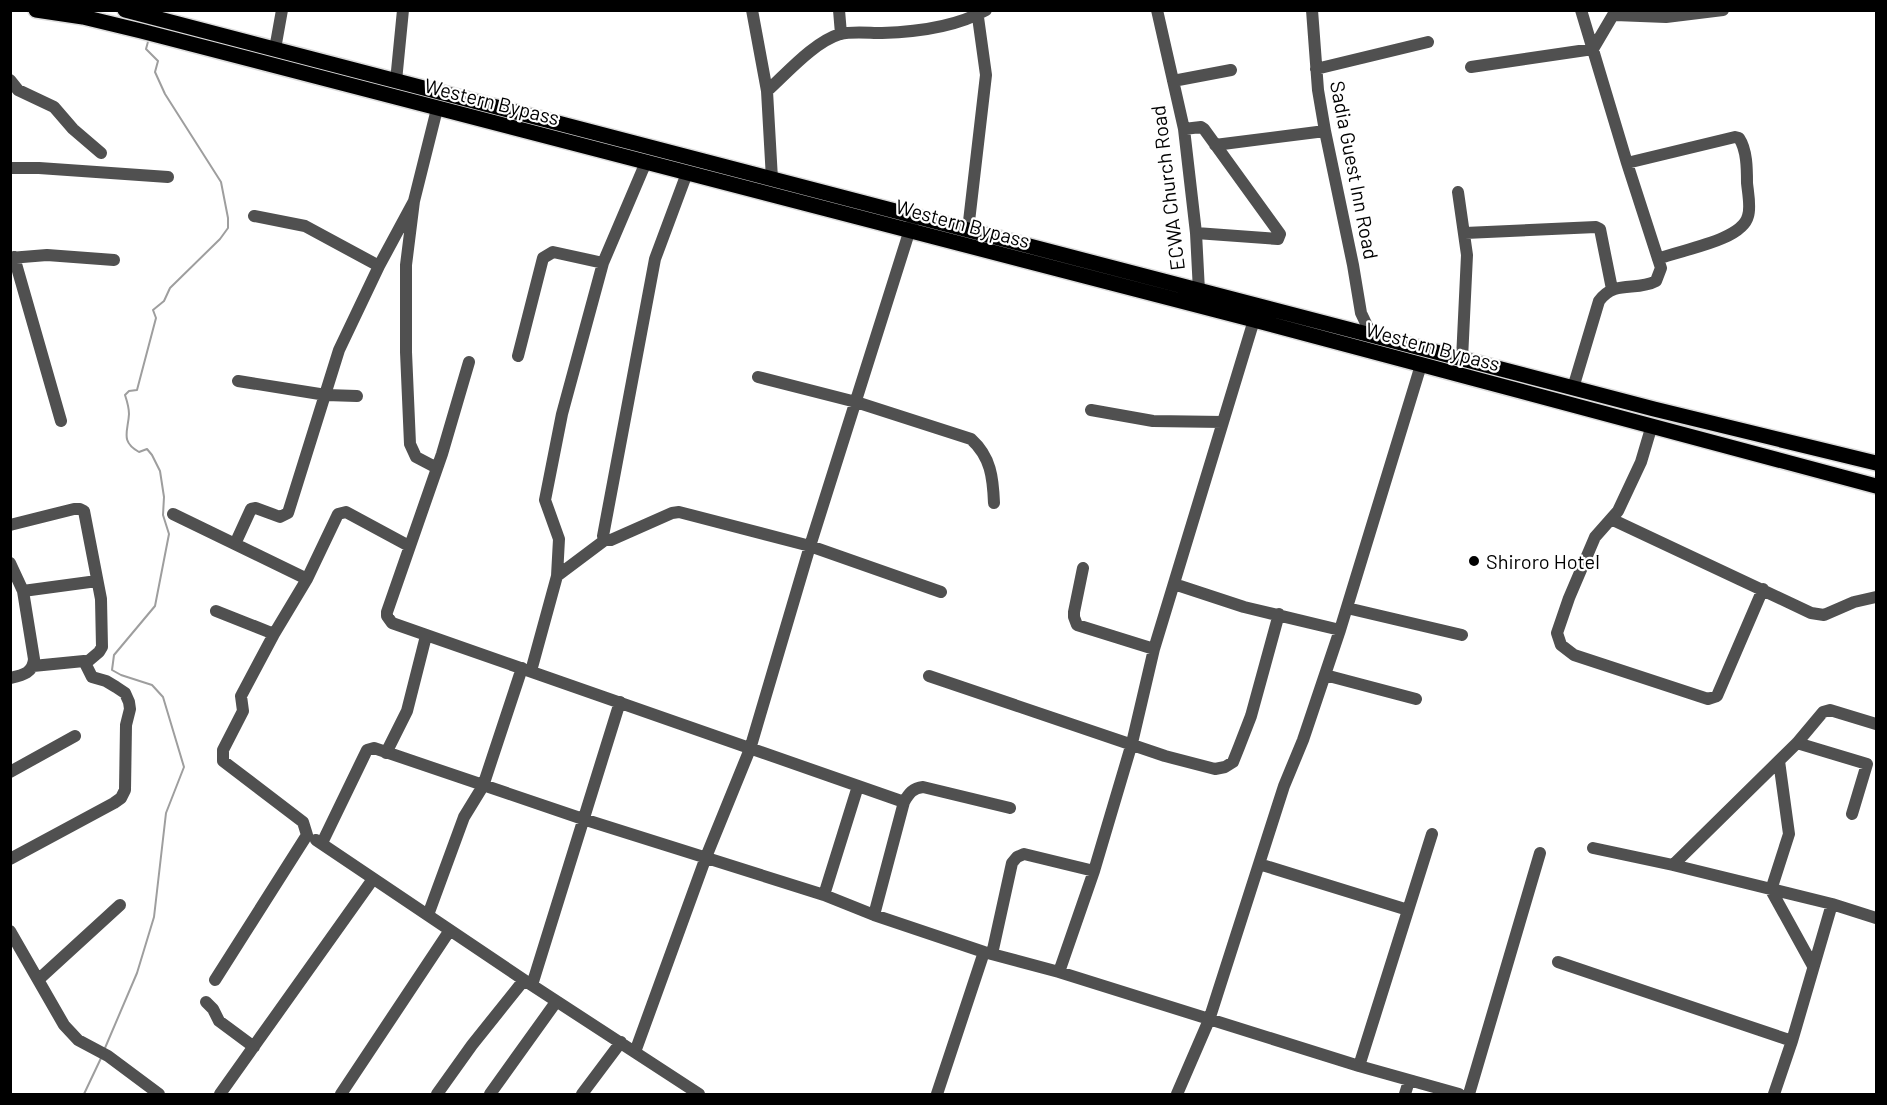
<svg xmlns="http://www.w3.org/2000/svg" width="1887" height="1105" viewBox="0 0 1887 1105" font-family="Barlow,sans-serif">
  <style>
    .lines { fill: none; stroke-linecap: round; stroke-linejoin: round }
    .stream { stroke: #9e9e9e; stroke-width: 2 }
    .major-casing { stroke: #dbdbdb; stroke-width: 18 }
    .minor { stroke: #505050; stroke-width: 12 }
    .major { stroke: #000; stroke-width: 15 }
    .poi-dot { fill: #000; stroke: #fff; stroke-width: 2 }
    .labels { text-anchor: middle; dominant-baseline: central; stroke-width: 4.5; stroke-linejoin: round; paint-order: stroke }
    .street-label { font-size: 20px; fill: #000; stroke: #fff }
    .poi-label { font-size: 20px; fill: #000; stroke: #fff; text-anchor: start }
  </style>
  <rect width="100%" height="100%" fill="#fff"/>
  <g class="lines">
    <path class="stream" d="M105 1048 137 973 154 917 166 813 184 767 163 697 152 685 121 675 112 670 114 655 155 606 169 534 163 515 164 497 160 471 152 455 147 449 139 452C120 441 128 432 129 414 129 408 127 401 125 395L129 391 137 390 156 318 153 310 164 301 170 288 220 239 228 228V218L221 182 165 94 155 72 158 61 146 49 149 38
      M84 1094 102 1056"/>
    <defs>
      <path id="major" d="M36 10 83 17 141 31 1254 320 1876 486
        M125 10 1654 409 1876 463"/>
    </defs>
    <use href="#major" class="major-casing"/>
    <path class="minor" d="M752 10 767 91
      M839 10 841 34
      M1157 10 1184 129 1196 233 1199 291
      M1312 10 1318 90 1325 131 1353 265 1361 313 1371 334
      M1615 15 1666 17 1723 10
      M275 49 282 10
      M1471 67 1593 49 1616 10
      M1316 69 1428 42
      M10 80 18 90 54 107 73 129 101 153
      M396 81 403 10
      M1173 81 1231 70
      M1184 129 1201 127 1204 129 1280 234 1278 239 1196 233
      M1215 145 1325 131
      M1627 163 1735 137 1739 138C1747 150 1747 169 1747 183 1748 193 1751 207 1748 216 1742 241 1679 250 1658 259
      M10 168H39L168 177
      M687 173 655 259 603 536 605 540H611L672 513 679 512 810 546 941 592
      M772 179 767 91C787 73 814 42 840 34 852 31 869 33 882 33 916 32 956 27 986 10
      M1458 192 1467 255 1462 359
      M414 201 437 109
      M254 216 305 226 379 266
      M968 230 986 75 977 10
      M1465 233 1596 227 1600 229 1612 289
      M14 257 61 421
      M10 258 47 255 114 260
      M518 356 543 258 553 252 603 263
      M469 362 442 454 387 612V616L392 623 904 802C909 793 913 788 923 787L1010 808
      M758 377 856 402 971 439C991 457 993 478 994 503
      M238 381 326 395 357 396
      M1573 388 1599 301C1615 279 1636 292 1656 281L1661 268 1627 163 1581 10
      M1091 410 1153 421 1223 422
      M1652 425 1641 462 1618 511 1595 537 1569 598 1557 633 1561 645 1574 655 1708 699 1717 696 1763 589
      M173 514 307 579
      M1611 519 1811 613 1824 615 1854 602 1876 597
      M10 525 74 509H80L84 511 101 599 102 647 99 652 86 663
      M235 544 251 509 256 508 280 517 288 513 339 350 379 266 414 201 406 265V352L410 444 416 457 437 468
      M10 563 23 591 34 659C33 673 23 675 10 678
      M1083 568 1074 612V617L1077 625 1154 649
      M557 576 605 540
      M1174 584 1244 607 1340 630
      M23 591 97 581
      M1347 608 1462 635
      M216 611 274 634
      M531 671 557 576 559 539 545 500 562 414 603 263 646 162
      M1325 675 1416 699
      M929 676 1165 756 1215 769 1225 767 1233 762 1239 747 1251 716 1279 614
      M1797 743 1867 764 1852 814
      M386 753 407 711 426 636
      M1779 761 1789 834 1771 890 1813 966
      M10 772 75 736
      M316 840 524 980 699 1094
      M322 843 367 750 374 748 583 819 824 895 874 915 984 952 1059 972 1359 1066 1459 1094
      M1593 848 1673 865 1832 904 1876 918
      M10 859 114 803 121 798 125 790 126 725 130 709 129 702 125 693 116 687 106 681 92 677 84 661 33 666
      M1259 864 1408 910
      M1673 865 1797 743 1823 712 1830 710 1876 724
      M824 895 858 786
      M428 915 464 817 483 786 522 668
      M874 915 904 802
      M10 931 64 1025 78 1040 108 1056 159 1094
      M992 954 1012 863 1017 857 1024 854 1094 871
      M1558 962 1792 1041
      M1059 972 1094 871 1132 743 1154 649 1254 320
      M38 980 120 905
      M215 980 307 835 303 822 223 761V750L243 711 241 696 274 634 307 579 338 514 346 512 409 546
      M532 985 620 702
      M206 1002 213 1009 219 1021 254 1047
      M635 1052 706 857 750 749 810 546 912 223
      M1359 1066 1432 834
      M220 1094 373 879
      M341 1094 450 930
      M437 1094 472 1045 524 980
      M490 1094 556 1002
      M582 1094 621 1042
      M937 1094 984 952
      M1177 1094 1209 1020 1284 786 1303 740 1340 630 1421 365
      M1405 1094 1409 1081
      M1469 1094 1540 853
      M1774 1094 1792 1041 1832 904"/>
    <use href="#major" class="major"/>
  </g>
  <circle class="poi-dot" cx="1474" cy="561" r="6"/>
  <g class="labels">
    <g class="street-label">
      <text transform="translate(492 101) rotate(14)">Western Bypass</text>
      <text transform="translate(1355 170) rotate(79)">Sadia Guest Inn Road</text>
      <text transform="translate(1167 188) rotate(-97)">ECWA Church Road</text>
      <text transform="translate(963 223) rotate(15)">Western Bypass</text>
      <text transform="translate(1433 346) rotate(15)">Western Bypass</text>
    </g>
    <g class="poi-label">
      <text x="1486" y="561">Shiroro Hotel</text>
    </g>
  </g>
  <rect width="1887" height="1105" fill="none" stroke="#000000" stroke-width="24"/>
</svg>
